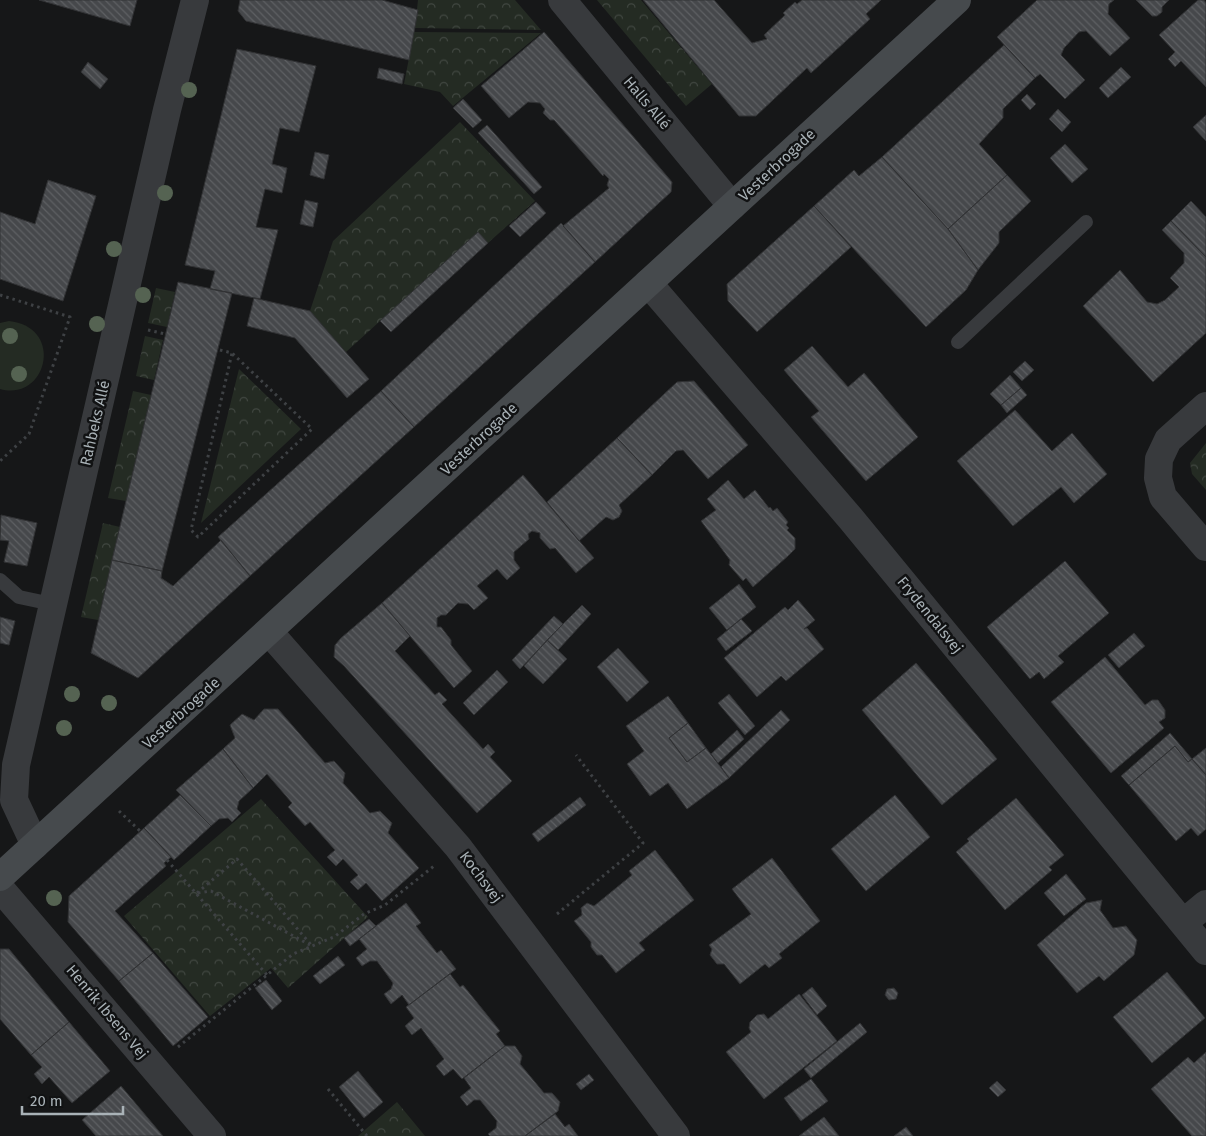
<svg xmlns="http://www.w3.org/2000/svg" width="1206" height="1136" viewBox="0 0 1206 1136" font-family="'Fira Sans',sans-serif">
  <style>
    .grass { fill: #242b23 }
    .park { fill: url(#park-crowns) }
    .building { fill: url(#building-back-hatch); stroke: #313234 }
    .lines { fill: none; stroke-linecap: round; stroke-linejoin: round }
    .path { stroke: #3e4144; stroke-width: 3; stroke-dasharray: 2.5 4; stroke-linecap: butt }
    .lane { stroke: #383a3d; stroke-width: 14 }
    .street { stroke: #383a3d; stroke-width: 28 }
    .secondary { stroke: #464a4d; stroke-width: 28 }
    .tree { fill: #556352 }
    .labels { text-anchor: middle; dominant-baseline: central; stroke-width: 5; stroke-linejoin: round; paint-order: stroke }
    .street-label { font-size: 15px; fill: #a9b2b7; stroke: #111213 }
  </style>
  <defs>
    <pattern id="park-crowns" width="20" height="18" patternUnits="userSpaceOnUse" patternTransform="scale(1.25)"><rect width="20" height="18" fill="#242b23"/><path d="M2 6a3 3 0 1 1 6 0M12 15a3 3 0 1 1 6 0" fill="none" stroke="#414741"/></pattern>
    <pattern id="building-back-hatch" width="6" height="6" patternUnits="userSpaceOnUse" patternTransform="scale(1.25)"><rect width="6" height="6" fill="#46484b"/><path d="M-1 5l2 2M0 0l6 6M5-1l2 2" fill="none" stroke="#5e6063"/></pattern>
  </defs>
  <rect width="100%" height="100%" fill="#161718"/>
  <path class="grass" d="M9 321C65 327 47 402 0 389V323Z"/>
  <path class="park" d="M418 0H515L541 30 415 28Z
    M597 0H641L712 84 686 106Z
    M414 32 541 33 453 106 440 92 404 84Z
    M460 122 535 201 488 243 477 233 346 352 310 311 333 241Z
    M156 288 175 292 167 327 148 323Z
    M145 336 163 340 154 380 136 376Z
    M239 369 301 429 201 523Z
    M133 391 151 395 126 501 108 498Z
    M1206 443V490L1192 474 1190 463Z
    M103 523 120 527 98 620 81 617Z
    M261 799 368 917 288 988 271 968 210 1016 124 916Z
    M397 1102 425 1136H358Z"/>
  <path class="building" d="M39 0H137L130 26Z
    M240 0H382L418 10 409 60 246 21 238 11Z
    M643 0H714L752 43 767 39 764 35 785 15 783 13 795 2 797 4 802 0H881L866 14 870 19 811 73 807 68 756 116H739Z
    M1037 0H1114L1109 4 1108 14 1130 38 1110 56 1086 31 1079 32 1064 48 1061 55 1085 80 1065 99 1040 74 1035 78 997 37Z
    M1136 0H1169L1162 7V12L1157 16H1152Z
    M1198 0H1204L1206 3V87L1181 61 1175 67 1168 59 1175 52 1159 35Z
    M544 32 672 182 671 192 595 262 563 226 609 188 607 185 609 179 604 174 603 176 554 120H550L543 113 545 109 540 103 528 102 509 118 481 86Z
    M1004 45 1035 78 1003 109V118L979 144 1007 175 948 229 882 157Z
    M237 49 316 66 299 132 280 128 272 164 287 168 282 193 265 189 256 227 278 230 260 299 210 289 215 271 185 265Z
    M88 62 108 79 100 89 81 72Z
    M1121 67 1131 77 1108 98 1099 88Z
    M379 68 404 74 402 84 377 78Z
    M1027 94 1036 104 1030 110 1021 100Z
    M463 99 482 120 473 128 453 108Z
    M1058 109 1071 122 1062 132 1049 119Z
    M1206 115V141L1193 127Z
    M487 125 542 187 534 194 478 133Z
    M1065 144 1088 169 1072 183 1050 158Z
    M315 152 329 155 324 179 310 175Z
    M882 157 948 229 978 270 966 290 926 327 814 206 854 170 859 176Z
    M1007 175 1031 201 999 232V243L978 270 948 229Z
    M48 180 96 196 63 301 0 279V212L35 224Z
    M305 200 318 203 313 227 300 224Z
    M1191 201 1206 217V257L1171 221Z
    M536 202 546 213 520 237 509 226Z
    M814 206 851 247 757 332 728 301 727 284Z
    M1171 221 1206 257V333L1153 382 1083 306 1120 270 1147 302 1157 304 1165 300 1179 287 1170 278 1184 263V253L1162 230Z
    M561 223 595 262 414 427 381 391Z
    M478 232 488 243 391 332 380 321Z
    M178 282 232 293 162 571 112 560Z
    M254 298 310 311 369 379 347 398 295 338 247 326Z
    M812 346 848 387 864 373 918 437 866 481 811 417 819 411 784 370Z
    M1025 361 1034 370 1022 381 1013 372Z
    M1010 375 1021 388 1001 405 990 394Z
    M694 381 748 445 708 479 683 450 676 451 652 475 617 438 677 382Z
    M1021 388 1027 395 1007 413 1001 405Z
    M381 391 414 427 250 576 218 537Z
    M1015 410 1052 451 1072 433 1107 474 1074 503 1061 487 1013 526 957 461Z
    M617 438 652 475 619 505 622 511 619 517 613 520 606 517 579 541 547 502Z
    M523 475 594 558 576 573 555 548 550 549 540 538V533L532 531 528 534 529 539 514 552V560L520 568 507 580 497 569 477 586 488 598 474 610 468 604 458 603 446 615H441L437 618V627H441L451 640V645L472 671 454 688 382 603Z
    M728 480 744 499 755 490 769 508 770 507 773 511 777 508 788 522 786 525 789 528 787 530 795 538V549L788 556 753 587 746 578 743 581 729 565 730 560 701 521 716 510 707 499Z
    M1 515 37 523 27 566 4 562 9 541 0 540Z
    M221 540 250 576 138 678 91 653 112 560 162 571 161 578 173 586Z
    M1065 561 1109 613 1058 656 1064 662 1044 679 1039 672 1030 679 987 627Z
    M739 584 756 607 727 630 709 608Z
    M798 600 815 620 804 629 807 628 824 649 786 681 781 676 757 697 724 658 785 607 788 610Z
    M382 603 410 636 395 651 435 695 439 692 447 700 442 704 483 749 488 744 495 752 490 757 512 781 477 813 344 666 334 657 335 645 341 638Z
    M582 605 591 614 558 650 547 640Z
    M554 616 563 624 520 669 512 660Z
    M0 617 15 621 9 645 0 643Z
    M741 619 752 631 726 651 717 639Z
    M1134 633 1145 646 1119 668 1108 655Z
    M547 640 567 659 543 684 524 666Z
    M618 648 649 682 627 702 597 667Z
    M1105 657 1145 705 1152 700H1158L1165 710V718L1159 722 1164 728 1111 773 1051 702Z
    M916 663 997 759 942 805 862 710Z
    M497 670 508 682 474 715 463 703Z
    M729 694 755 726 745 735 718 703Z
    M668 696 688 723 669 738 687 762 706 748 729 778 687 809 668 783 650 796 627 764 644 751 626 726Z
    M264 709H278L325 763 334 761 345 773 343 783 370 813 380 811 392 823 388 833 419 868 382 901 366 883 358 890 350 882 358 875 343 859 336 866 327 857 335 850 310 822 305 826 288 807 292 803 267 774 253 788 223 749 235 738 230 725 242 714 254 720Z
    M781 710 790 720 729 778 721 767Z
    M688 723 706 748 687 762 669 738Z
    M737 730 744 739 718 763 711 754Z
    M1170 733 1192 759 1188 762 1175 746 1129 785 1121 776Z
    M1175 746 1188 762 1192 759 1206 775V829L1198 836 1191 828 1176 841 1129 785Z
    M1206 748V775L1192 759Z
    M223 749 253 788 239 801 237 809 241 813 232 822 228 818 219 819 211 826 176 790Z
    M180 795 211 826 174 860 144 828Z
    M895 795 930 837 866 891 831 849Z
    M580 797 586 805 538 842 532 834Z
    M1016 798 1064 855 1049 867 1052 870 1005 910 956 852 969 841 967 839Z
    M144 828 171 857 164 863 166 866 115 911 153 953 119 981 68 922 69 896Z
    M655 850 694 900 639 943 645 950 616 973 602 955H597L591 947V942L574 921 582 915 581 908 587 903 594 906 632 875 629 871Z
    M772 858 820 921 779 954 782 958 769 968 765 964 740 984 724 964H717L710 955 712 949 709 945 751 914 732 889Z
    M1066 874 1086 899 1064 916 1044 893Z
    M1102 900 1100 910 1113 928 1126 926 1137 940 1134 955 1104 981 1099 976 1077 993 1037 945 1086 903Z
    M406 903 421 923 416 926 437 953 441 950 456 969 409 1005 402 995 391 1004 384 994 391 989 393 983 377 961H370L362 966 356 958 367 949 359 939Z
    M369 919 376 926 350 946 344 938Z
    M0 949H9L69 1022 31 1055 0 1019Z
    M153 953 208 1017 173 1046 119 981Z
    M338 956 345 965 320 984 313 976Z
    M1167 972 1205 1018 1152 1063 1113 1017Z
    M450 974 460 987 463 985 500 1031 496 1034 505 1046 462 1079 453 1069 444 1076 436 1066 444 1059 421 1028 412 1035 405 1026 414 1018 406 1007Z
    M266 980 282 1001 272 1010 255 988Z
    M812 987 827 1006 817 1015 802 995Z
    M894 988 898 993 896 999 889 1000 885 995 887 989Z
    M799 994 837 1041 764 1099 726 1052 751 1032 749 1028 750 1022 757 1015 764 1014 768 1019Z
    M69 1022 110 1071 72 1103 49 1077 42 1084 34 1074 42 1067 31 1055Z
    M860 1023 867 1032 811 1078 804 1069Z
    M505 1046H515L522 1056 520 1064 544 1093H552L560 1102 558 1111 525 1136H490L488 1134 496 1128 497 1121 480 1100H474L467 1106 460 1097 471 1088 464 1078Z
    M1206 1052V1136H1192L1151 1089 1188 1057 1194 1063Z
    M358 1071 383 1102 364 1118 339 1087Z
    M589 1074 594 1080 581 1090 576 1084Z
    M811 1079 828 1101 801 1121 784 1098Z
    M997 1081 1006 1090 998 1097 989 1088Z
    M121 1086 163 1136H96L82 1120Z
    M555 1114 565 1127 569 1124 578 1136H525Z
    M824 1117 839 1136H799Z
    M906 1127 913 1136H894Z"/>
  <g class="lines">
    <path class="path" d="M0 295 70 317 29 434 0 461
      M148 330 165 334
      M220 350 232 353 191 530 198 537 312 429 232 353
      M119 811 140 831
      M167 860 267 975
      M197 893 237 859 313 947
      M198 893 211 891 310 945
      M557 914 643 843 576 755
      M178 1047 293 954 334 937 364 914 385 905 434 866
      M328 1089 367 1136"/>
    <path class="lane" d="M958 342 1086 222
      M0 580 19 597 52 604"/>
    <path class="street" d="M562 0 732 206
      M648 283 851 519 1206 951
      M1206 406 1168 440 1159 459 1158 478 1163 497 1206 547
      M269 632 458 847 676 1136
      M35 845 14 800 16 765 167 110 195 0
      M0 888 212 1136
      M1183 923 1206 904"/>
    <path class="secondary" d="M0 877 957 0"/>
  </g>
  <g class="tree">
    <circle cx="189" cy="90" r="8"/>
    <circle cx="165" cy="193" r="8"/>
    <circle cx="114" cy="249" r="8"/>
    <circle cx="143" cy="295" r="8"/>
    <circle cx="97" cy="324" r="8"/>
    <circle cx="10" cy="336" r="8"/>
    <circle cx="19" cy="374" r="8"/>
    <circle cx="72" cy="694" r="8"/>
    <circle cx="109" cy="703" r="8"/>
    <circle cx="64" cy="728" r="8"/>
    <circle cx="54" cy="898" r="8"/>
  </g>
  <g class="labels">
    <g class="street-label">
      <text transform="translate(647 103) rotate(50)">Halls Allé</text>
      <text transform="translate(777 165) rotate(-43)">Vesterbrogade</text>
      <text transform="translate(95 423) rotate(-77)">Rahbeks Allé</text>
      <text transform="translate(479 439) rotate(-43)">Vesterbrogade</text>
      <text transform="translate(930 615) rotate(51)">Frydendalsvej</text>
      <text transform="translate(181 713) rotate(-42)">Vesterbrogade</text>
      <text transform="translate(481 877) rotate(53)">Kochsvej</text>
      <text transform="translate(107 1012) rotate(50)">Henrik Ibsens Vej</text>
    </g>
  </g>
  <path d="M22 1106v8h101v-8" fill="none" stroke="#a9b2b7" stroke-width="2.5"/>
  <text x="30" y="1106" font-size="15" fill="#a9b2b7" stroke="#111213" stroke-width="4" paint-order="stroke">20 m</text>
</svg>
